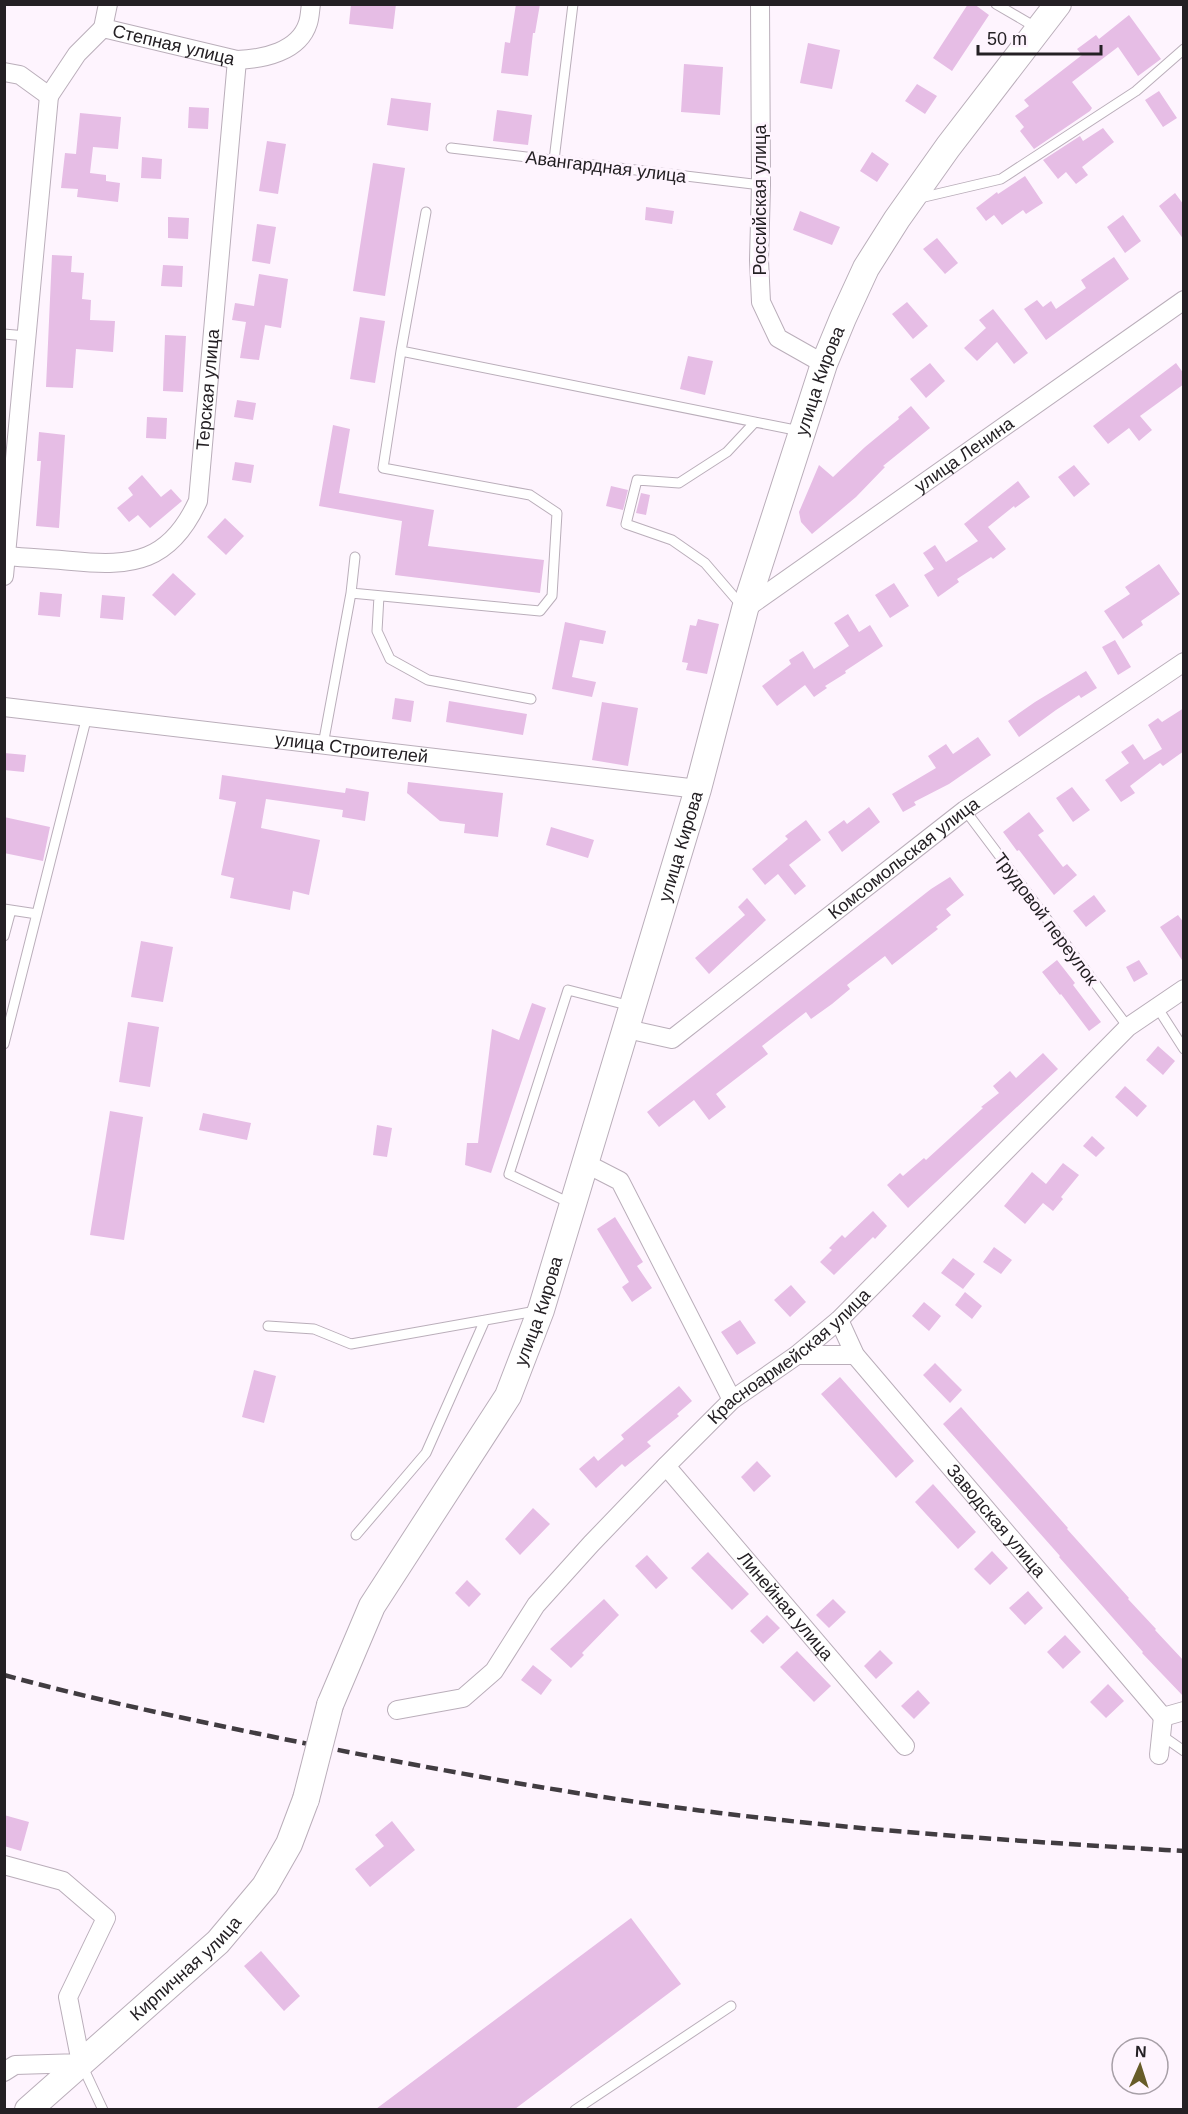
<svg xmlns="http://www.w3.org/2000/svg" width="1188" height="2114" viewBox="0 0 1188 2114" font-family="Helvetica,sans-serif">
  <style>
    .building { fill: #e6bde5 }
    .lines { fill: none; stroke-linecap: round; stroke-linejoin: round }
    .service-casing { stroke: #baaeba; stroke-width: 11 }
    .minor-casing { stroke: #baaeba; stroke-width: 20 }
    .secondary-casing { stroke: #baaeba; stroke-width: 28 }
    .service { stroke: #fff; stroke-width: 9 }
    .minor { stroke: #fff; stroke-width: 18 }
    .secondary { stroke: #fff; stroke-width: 26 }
    .rail { stroke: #413c41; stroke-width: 4.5; stroke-dasharray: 12 6; stroke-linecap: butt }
    .secondary-bridge-casing { stroke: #baaeba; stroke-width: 28; stroke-linecap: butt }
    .secondary-bridge { stroke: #fff; stroke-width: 26 }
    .labels { text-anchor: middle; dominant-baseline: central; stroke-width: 6; stroke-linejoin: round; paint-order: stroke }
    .street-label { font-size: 18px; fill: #242024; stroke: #fef4fe }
  </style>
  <rect width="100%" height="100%" fill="#fef4fe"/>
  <path class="building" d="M351 4H396L393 29 349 24Z
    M516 4H540L535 33H533L528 76 501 73 505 42 510 43Z
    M968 4H974L989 15 952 71 933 58Z
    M1129 15 1161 59 1138 76 1118 47 1072 82 1092 108 1090 111 1034 149 1020 131 1024 127 1015 116 1029 106 1024 100 1082 55 1077 49 1096 35 1099 39Z
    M808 43 840 50 832 89 800 83Z
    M684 64 723 67 720 115 681 112Z
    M917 84 937 96 925 114 905 101Z
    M1159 91 1177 118 1163 127 1145 100Z
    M391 98 431 103 428 131 387 125Z
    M189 107 209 108 208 129 188 128Z
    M497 110 532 115 528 145 493 141Z
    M80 113 121 117 118 149 93 147 90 173 106 175V181L120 183 118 202 77 197 78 189 61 188 65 153 76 154Z
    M1103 128 1114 142 1082 167 1088 175 1076 184 1066 172 1058 179 1043 160 1080 136 1083 141Z
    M267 141 286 144 278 194 259 191Z
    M872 152 889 164 877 182 860 171Z
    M142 157 162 159 161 179 141 178Z
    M373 163 405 168 385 296 353 291Z
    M1025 176 1043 203 1026 214 1023 210 1002 225 994 215 986 221 976 208 997 192 998 194Z
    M1175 193 1184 205V240L1159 206Z
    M646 207 674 211 672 224 645 220Z
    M800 211 840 227 832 245 793 230Z
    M1123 215 1141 241 1125 253 1107 227Z
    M168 217 189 218 188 239 168 238Z
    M257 224 276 227 270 264 252 261Z
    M937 238 958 263 945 274 923 249Z
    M52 255 72 256 71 272 84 273 82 299 91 300 90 320 115 321 113 352 76 349 73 388 46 387Z
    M1114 257 1129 279 1046 340 1024 309 1037 300 1043 307 1051 301 1056 309 1086 288 1081 280Z
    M163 265 183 266 182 287 161 286Z
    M259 274 288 279 281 328 265 325 259 360 240 358 246 322 232 320 235 303 254 306Z
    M907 302 928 326 913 339 892 314Z
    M993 309 1028 353 1014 364 997 342 977 361 964 348 986 328 979 320Z
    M360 317 385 321 375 383 350 379Z
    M165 335 186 336 183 392 163 391Z
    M688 356 713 361 705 395 680 389Z
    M930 363 945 381 926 398 910 379Z
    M1176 363 1184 374V384L1140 416 1152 430 1139 441 1129 428 1108 444 1093 426Z
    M237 400 256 403 253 420 234 417Z
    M911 406 930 428 883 466 885 467 856 497 812 534 801 522 799 512 819 465 833 477 865 447 899 419 898 417Z
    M147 417 167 418 166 439 146 438Z
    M333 425 350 429 339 493 434 510 428 546 544 560 540 593 395 575 402 521 319 506Z
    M39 432 65 435 59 528 36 526 41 461H37Z
    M235 462 254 465 251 483 232 480Z
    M1074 465 1090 484 1074 497 1058 477Z
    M142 475 161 497 171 489 182 501 150 528 138 515 129 522 117 508 133 495 128 488Z
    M1018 481 1030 497 1015 508 1014 506 988 527 1006 549 993 559 991 557 957 579 959 582 938 597 924 575 934 569 923 553 935 545 946 562 978 541 964 524Z
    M611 486 628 490 623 510 606 506Z
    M641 493 650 495 646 515 636 513Z
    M225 518 244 536 226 555 207 537Z
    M1159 564 1180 594 1141 621 1143 625 1123 639 1104 611 1130 594 1125 587Z
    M173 573 196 594 175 616 152 595Z
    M894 583 909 606 890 618 875 595Z
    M40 592 62 594 60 617 38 615Z
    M102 595 125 597 123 620 100 618Z
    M848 614 859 632 870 625 883 646 845 671 846 673 825 686 827 688 814 697 805 685 777 706 762 686 791 664 789 660 803 651 814 669 849 646 834 623Z
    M698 619 719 624 707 674 686 670 688 663 682 662 690 625 696 626Z
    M565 622 606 631 603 644 580 640 572 677 596 682 592 697 552 689Z
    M1115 640 1131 667 1118 675 1102 647Z
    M1086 671 1097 688 1081 698 1079 695 1056 710 1019 737 1008 721 1035 702Z
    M395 698 414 701 411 722 392 719Z
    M449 701 527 714 523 735 446 722Z
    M602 702 638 708 628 766 592 760Z
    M1184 708V751L1163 766 1160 763 1130 786 1135 793 1121 802 1105 780 1129 763 1121 752 1133 744 1144 760 1162 749 1148 725 1158 718 1162 722Z
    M978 737 991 755 949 784 914 802 916 805 903 812 892 794 936 768 928 756 946 744 953 754Z
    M4 753 26 755 24 772 4 770Z
    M222 775 345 793 346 788 369 792 365 821 342 817 343 810 266 799 261 828 320 840 309 895 293 891 290 910 230 898 234 878 221 875 236 802 219 799Z
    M408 782 503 793 498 837 464 833 465 824 440 821 407 793Z
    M1072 787 1090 810 1073 822 1056 798Z
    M869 807 880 822 842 852 828 832 844 820 847 824Z
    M1029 812 1044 831 1038 835 1063 867 1067 864 1077 875 1054 895 1019 850 1017 851 1003 832Z
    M4 817 50 827 43 861 4 853Z
    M806 820 821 840 789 865 806 886 795 895 778 874 765 885 752 869 788 839 785 836Z
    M551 827 594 840 588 858 546 845Z
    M950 877 964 895 946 909 951 915 936 927 938 929 892 965 885 956 847 985 850 989 832 1004 811 1019 806 1012 762 1046 768 1054 716 1094 726 1107 709 1120 694 1100 659 1127 647 1112 931 889Z
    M1094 895 1106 911 1086 927 1073 911Z
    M747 898 766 920 709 974 695 958 745 915 738 907Z
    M1178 915 1184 923V963L1160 927Z
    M141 941 173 947 163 1002 131 997Z
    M1057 960 1075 983 1073 985 1101 1022 1089 1031 1061 994 1060 995 1042 972Z
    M1139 960 1148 974 1134 982 1126 967Z
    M532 1003 546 1008 491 1173 465 1165 467 1143H478L492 1029 519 1040Z
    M128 1022 159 1027 150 1087 119 1082Z
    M1158 1046 1175 1061 1163 1075 1146 1060Z
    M1043 1053 1058 1069 908 1208 887 1185 900 1173 903 1176 924 1158 926 1160 983 1108 981 1107 999 1093 993 1086 1010 1071 1016 1078Z
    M1125 1086 1147 1106 1137 1117 1115 1097Z
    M110 1111 143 1117 124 1240 90 1235Z
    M203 1113 251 1123 247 1140 199 1130Z
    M377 1125 392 1128 387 1157 373 1155Z
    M1092 1136 1105 1148 1096 1157 1083 1146Z
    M1063 1163 1079 1175 1061 1197 1063 1199 1053 1211 1043 1203 1025 1224 1004 1206 1032 1172 1046 1184Z
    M873 1211 887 1226 875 1239 873 1237 834 1275 820 1262 832 1250 829 1248 842 1235 845 1238Z
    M615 1217 643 1262 637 1266 652 1288 632 1302 622 1287 629 1282 597 1229Z
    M994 1247 1012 1260 1001 1274 983 1262Z
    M953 1258 975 1274 963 1289 941 1273Z
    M791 1285 806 1302 790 1317 774 1300Z
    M965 1292 982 1306 972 1319 955 1305Z
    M924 1302 941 1316 929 1331 912 1316Z
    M740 1320 756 1343 737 1355 721 1332Z
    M935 1363 962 1390 950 1403 923 1375Z
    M254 1370 276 1376 264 1423 242 1417Z
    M840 1377 914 1461 896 1478 821 1394Z
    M679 1386 692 1401 677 1414 679 1416 647 1442 651 1446 625 1467 622 1464 596 1488 579 1469 594 1456 598 1461 624 1439 621 1435Z
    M961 1407 1068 1528 1067 1529 1129 1598 1128 1599 1156 1629 1155 1630 1184 1661V1697L1142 1653 1143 1652 1059 1557 1060 1556 943 1424Z
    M757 1461 771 1476 754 1492 741 1477Z
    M933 1484 976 1532 958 1549 915 1502Z
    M533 1508 550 1524 520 1555 505 1539Z
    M992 1551 1008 1568 990 1585 974 1569Z
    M708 1552 749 1594 732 1610 691 1568Z
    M647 1555 668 1578 656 1589 635 1566Z
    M467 1580 481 1594 469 1607 455 1593Z
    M1028 1591 1043 1608 1025 1625 1009 1608Z
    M604 1599 619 1615 582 1653 584 1655 571 1668 550 1649Z
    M833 1599 846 1612 829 1628 816 1615Z
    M767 1615 780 1628 763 1644 750 1631Z
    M1065 1635 1081 1652 1063 1669 1047 1652Z
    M880 1650 893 1663 876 1679 864 1666Z
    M797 1651 831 1686 814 1702 780 1667Z
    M533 1665 552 1680 541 1695 521 1680Z
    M1108 1684 1124 1701 1106 1718 1090 1702Z
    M918 1690 930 1703 914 1719 901 1706Z
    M4 1815 29 1822 21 1851 4 1846Z
    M392 1821 415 1850 370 1887 355 1869 384 1846 375 1835Z
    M631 1918 681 1984 515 2109H376Z
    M261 1951 300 1996 284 2011 244 1966Z"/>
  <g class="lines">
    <defs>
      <path id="service" d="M996 4 1037 28
        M451 148 761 185
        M554 160 573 4
        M920 198 1001 179 1136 91 1184 49
        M426 212 401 351 800 431
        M4 334 26 336
        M355 557 351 593 540 611 552 596 557 513 530 495 383 468 401 351
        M379 596 377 631 390 659 428 680 531 699
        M742 606 705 563 672 540 626 524 637 480 679 483 727 452 755 422
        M323 745 351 593
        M965 810 1128 1027
        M4 909 37 914
        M4 936 11 910
        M1157 1007 1184 1049
        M4 1044 87 716
        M572 1204 509 1174 568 990 631 1006
        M268 1326 314 1329 351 1344 536 1311
        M356 1535 426 1453 485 1320
        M1161 1735 1184 1751
        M82 2065 103 2110
        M575 2110 731 2006"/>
      <g id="minor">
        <path d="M760 4 761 185 759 260 761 302 778 338 824 364"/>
        <path d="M103 28 108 4"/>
        <path id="s1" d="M4 72 20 75 49 96 77 54 103 28 237 60C263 59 299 52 308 23 310 17 310 10 311 4"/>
        <path id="s2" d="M7 556C28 558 50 559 72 561 133 567 170 562 198 501L237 60"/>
        <path d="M4 576 49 96"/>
        <path id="s3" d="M745 609 1184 300"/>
        <path id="s4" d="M4 707 698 789"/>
        <path id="s5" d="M627 1029 672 1039 965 810 1184 662"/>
        <path d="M585 1163 620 1181 732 1400"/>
        <path id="s6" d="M839 1320 855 1355 1163 1717"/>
        <path d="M797 1355H855"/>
        <path id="s7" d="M666 1466 905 1746"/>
        <path id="s8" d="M397 1710 463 1698 494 1671 536 1605 591 1544 666 1466 732 1400 797 1355 839 1320 1128 1027 1184 989"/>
        <path d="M1163 1717 1184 1711"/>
        <path d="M1159 1755 1163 1717"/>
        <path d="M4 1865 63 1881 106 1918 68 1997 81 2063 15 2065 4 2072"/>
      </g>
      <g id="secondary">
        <path id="s9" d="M330 1705 372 1606 508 1396 541 1310 698 789 745 609 824 364 843 318 866 268 897 219 948 147 1058 4"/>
        <path id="s10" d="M28 2110 218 1942 265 1886 289 1844 306 1799"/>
      </g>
    </defs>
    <use href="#service" class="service-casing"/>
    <use href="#minor" class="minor-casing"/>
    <use href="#secondary" class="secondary-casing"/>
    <use href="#service" class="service"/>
    <use href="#minor" class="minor"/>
    <use href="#secondary" class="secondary"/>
    <path class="rail" d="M4 1675C95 1700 187 1719 279 1738 391 1761 503 1782 616 1799 804 1827 994 1840 1184 1851"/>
    <defs>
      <path id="secondary-bridge" d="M306 1799 330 1705"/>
    </defs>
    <use href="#secondary-bridge" class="secondary-bridge-casing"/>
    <use href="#secondary-bridge" class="secondary-bridge"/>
  </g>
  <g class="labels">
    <g class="street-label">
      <text stroke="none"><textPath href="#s1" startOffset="212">Степная улица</textPath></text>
      <text transform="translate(606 167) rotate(7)">Авангардная улица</text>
      <text transform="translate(760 200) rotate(-90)">Российская улица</text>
      <text stroke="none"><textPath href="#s9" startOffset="1420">улица Кирова</textPath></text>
      <text stroke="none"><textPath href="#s2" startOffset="330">Терская улица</textPath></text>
      <text stroke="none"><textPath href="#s3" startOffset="268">улица Ленина</textPath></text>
      <text stroke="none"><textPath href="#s4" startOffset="350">улица Строителей</textPath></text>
      <text stroke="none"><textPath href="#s9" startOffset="934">улица Кирова</textPath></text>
      <text stroke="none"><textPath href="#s5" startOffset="340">Комсомольская улица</textPath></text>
      <text transform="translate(1046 919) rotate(53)">Трудовой переулок</text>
      <text stroke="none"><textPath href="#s9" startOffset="448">улица Кирова</textPath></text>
      <text stroke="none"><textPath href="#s8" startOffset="542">Красноармейская улица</textPath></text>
      <text stroke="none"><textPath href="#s6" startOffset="256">Заводская улица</textPath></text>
      <text stroke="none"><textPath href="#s7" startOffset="184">Линейная улица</textPath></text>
      <text stroke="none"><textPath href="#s10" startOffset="212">Кирпичная улица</textPath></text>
    </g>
  </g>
  <rect width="1188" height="2114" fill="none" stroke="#242024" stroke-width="12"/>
  <g transform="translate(1140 2066) rotate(3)"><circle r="28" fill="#fef4fe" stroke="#a79fa7" stroke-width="1.5"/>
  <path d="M0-4.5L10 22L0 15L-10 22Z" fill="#675c29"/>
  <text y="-9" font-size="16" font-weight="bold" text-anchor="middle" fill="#242024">N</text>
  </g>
  <path d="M978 45v9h123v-9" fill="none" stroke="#242024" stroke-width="3"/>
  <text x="987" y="45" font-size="18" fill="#242024" stroke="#fef4fe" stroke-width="4.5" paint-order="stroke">50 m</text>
</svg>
